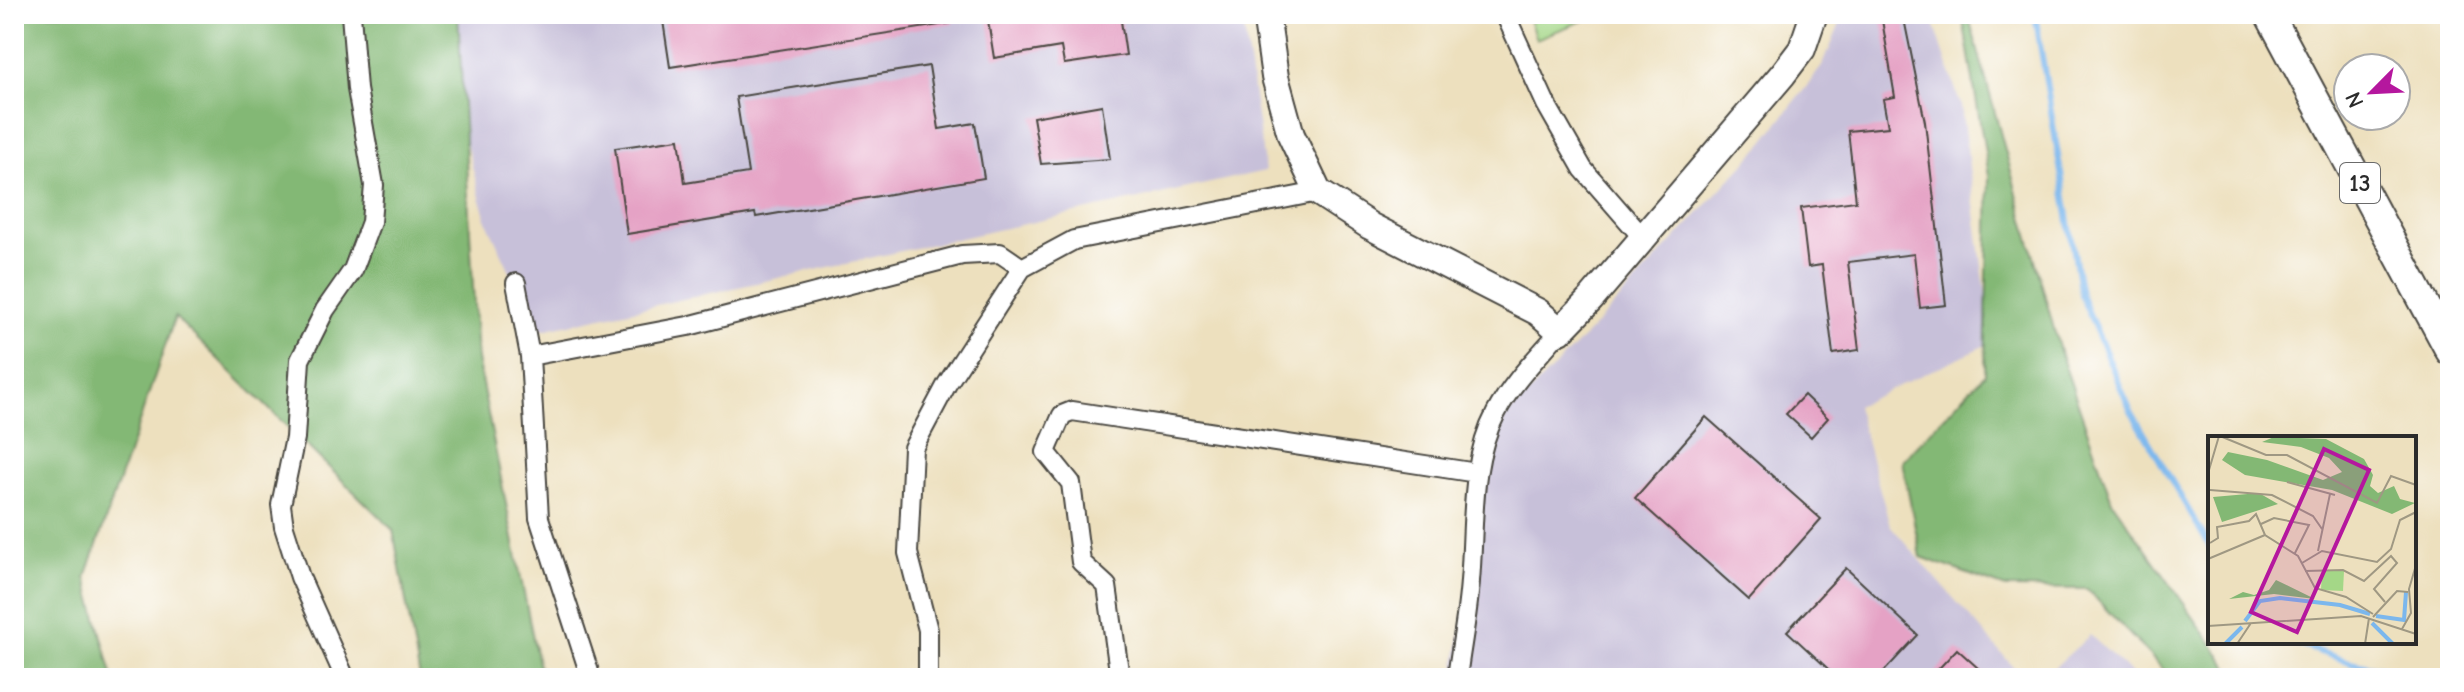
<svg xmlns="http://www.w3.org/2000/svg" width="2464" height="692" viewBox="0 0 2464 692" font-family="'Comic Neue',sans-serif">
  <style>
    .industrial { fill: #c7c0d9 }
    .green { fill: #a4d787; stroke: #688159; stroke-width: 2 }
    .forest { fill: #83b874; stroke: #577250; stroke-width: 2 }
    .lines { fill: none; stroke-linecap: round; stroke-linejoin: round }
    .stream { stroke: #7bb7ed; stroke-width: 6 }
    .building { fill: #e5a2c5 }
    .street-casing { stroke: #484641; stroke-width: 22 }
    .secondary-casing { stroke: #484641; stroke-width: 30 }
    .primary-casing { stroke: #484641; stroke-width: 32 }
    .street { stroke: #fff; stroke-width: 18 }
    .secondary { stroke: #fff; stroke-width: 26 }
    .primary { stroke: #fff; stroke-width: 28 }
    .labels { text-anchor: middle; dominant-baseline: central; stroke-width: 7; stroke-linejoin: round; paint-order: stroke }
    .shield { fill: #fff; stroke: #6b6b6b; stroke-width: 2 }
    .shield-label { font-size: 24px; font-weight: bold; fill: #2b2b2b }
    .inset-river { fill: none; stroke: #7bb7ed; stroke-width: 4 }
    .inset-road { fill: none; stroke: #9f9883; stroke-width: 2 }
    .view { fill: #b5179e; fill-opacity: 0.15; stroke: #b5179e; stroke-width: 4 }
    .inset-edge { fill: none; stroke: #2b2b2b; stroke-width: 4 }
  </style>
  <rect width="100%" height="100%" fill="#fff"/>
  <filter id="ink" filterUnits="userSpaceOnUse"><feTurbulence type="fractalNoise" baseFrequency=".0125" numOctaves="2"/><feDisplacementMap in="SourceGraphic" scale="16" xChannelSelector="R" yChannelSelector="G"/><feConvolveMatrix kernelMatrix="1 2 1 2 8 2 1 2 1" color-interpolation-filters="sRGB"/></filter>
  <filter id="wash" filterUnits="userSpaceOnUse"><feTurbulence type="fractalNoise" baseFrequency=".006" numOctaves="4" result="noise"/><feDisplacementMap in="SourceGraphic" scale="32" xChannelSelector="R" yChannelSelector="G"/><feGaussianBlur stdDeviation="1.8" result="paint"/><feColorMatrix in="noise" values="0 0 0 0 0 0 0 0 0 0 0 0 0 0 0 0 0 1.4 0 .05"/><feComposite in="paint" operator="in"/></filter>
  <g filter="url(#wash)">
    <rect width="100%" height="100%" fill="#ede0be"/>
    <path class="industrial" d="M444 14H1242L1265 171 538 331 486 220 441 46Z
      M1844 14H1931L1961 106 1992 342 1856 406 1890 525 2023 678H1454L1490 432 1592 329 1759 148 1823 65Z
      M2090 635 2136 678H2043Z"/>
    <path class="green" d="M1527 14H1600L1536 39Z"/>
    <path class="forest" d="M14 14H458L477 359 541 678H420L393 530 175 317 86 577 113 678H14Z
      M1962 14H1968L2061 355 2112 501 2236 678H2171L2087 589 2006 588 1921 557 1902 461 1985 374 1989 176Z"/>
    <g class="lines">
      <path class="stream" d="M2035 14 2081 295 2130 409 2210 547
        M2290 642 2350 662 2429 678"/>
    </g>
    <g id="blocks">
      <path class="building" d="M662 14H953V23L670 67Z
        M987 14H1120L1126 55 1064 64 1061 47 994 58Z
        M1881 14H1903L1925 122 1946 305 1920 308 1914 254 1848 262 1859 350 1833 354 1822 265 1808 267 1801 208 1856 201 1848 131 1888 127 1883 99 1895 97Z
        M929 66 939 129 975 123 984 178 756 217 755 213 627 234 615 148 679 139 685 183 748 173 736 97Z
        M1102 105 1110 159 1041 164 1033 117Z
        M1804 395 1828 418 1811 437 1786 414Z
        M1706 417 1821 519 1749 600 1635 498Z
        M1846 568 1918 635 1878 678H1838L1787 631Z
        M1957 649 1989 678H1930Z"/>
    </g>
  </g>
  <g filter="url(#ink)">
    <use href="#blocks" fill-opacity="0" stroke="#484641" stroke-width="2"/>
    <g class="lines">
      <defs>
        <path id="street" d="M1505 14 1546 104 1583 169 1643 238
          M516 283 530 356 539 518 591 678
          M530 356 688 326 962 255 1000 253 1022 268
          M345 678 300 577 284 527 281 505 295 438 300 360 325 310 353 270 371 222 374 185 357 89 351 14
          M928 678V630L908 553 913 448 947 384 1022 268 1074 240 1318 192
          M1120 678 1107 586 1081 562 1071 483 1046 452 1062 415 1072 411 1477 473
          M1457 678C1461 646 1468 613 1470 581 1475 525 1469 464 1496 413 1512 382 1538 357 1560 331"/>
        <path id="secondary" d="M1266 14 1275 77 1291 135 1318 192 1370 226 1538 312 1560 331 1591 299 1783 74 1802 49 1814 14"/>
        <path id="primary" d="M2269 14 2450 351"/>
      </defs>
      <use href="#street" class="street-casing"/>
      <use href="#secondary" class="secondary-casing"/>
      <use href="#primary" class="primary-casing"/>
      <use href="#street" class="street"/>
      <use href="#secondary" class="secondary"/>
      <use href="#primary" class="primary"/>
    </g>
  </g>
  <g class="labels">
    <rect class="shield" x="2340" y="163" width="40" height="40" rx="6"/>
    <g class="shield-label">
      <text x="2360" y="183">13</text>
    </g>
  </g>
  <g transform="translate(2208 436)">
    <rect width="208" height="208" fill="#ede0be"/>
    <path d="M114 134 136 135 135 155 113 154Z" fill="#a4d787"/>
    <path d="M66 1 118 3 156 23 165 39 162 50 170 57 186 50 192 63 207 67 184 78 124 54 37 39 14 24 20 16 59 24 115 44 134 36 121 22 93 11 54 6ZM51 57 70 68 14 86 5 61ZM68 144 107 163 66 158 21 163 35 156 46 159 61 154Z" fill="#83b874"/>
    <path class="inset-river" d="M168 180 196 184 198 156M37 185 52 165 72 162 132 169 162 178M164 187 185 208M17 208 34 191"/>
    <path class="inset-road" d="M12 0 58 19H79L169 67 183 40 208 49M79 46 127 59M2 54 64 59 105 80 114 93M0 84 1 34 11 0M53 88 66 82 101 89 87 117M2 107 10 102 9 91 41 85 48 78 57 99 90 120 107 152 138 161 165 178M110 115 122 58M0 123 57 99M94 127 114 115 169 126 183 113 192 84 208 76M97 135 135 134 156 145 183 120 189 127 166 153 177 166M165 181 189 155 200 156M0 190 153 180 208 198M194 193 203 177 201 153 208 129M29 208 43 187M157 208 161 182"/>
    <path class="view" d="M116 13 161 34 89 196 43 176Z"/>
    <rect width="208" height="208" class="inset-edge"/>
  </g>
  <rect width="2464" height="692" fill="none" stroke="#fff" stroke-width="48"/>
  <g transform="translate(2372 92) rotate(246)"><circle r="38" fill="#ffffff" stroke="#aaaaaa" stroke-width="2"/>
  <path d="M0-6L14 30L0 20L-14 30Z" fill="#b5179e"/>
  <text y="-12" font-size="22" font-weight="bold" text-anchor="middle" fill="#2b2b2b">N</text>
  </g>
</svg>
